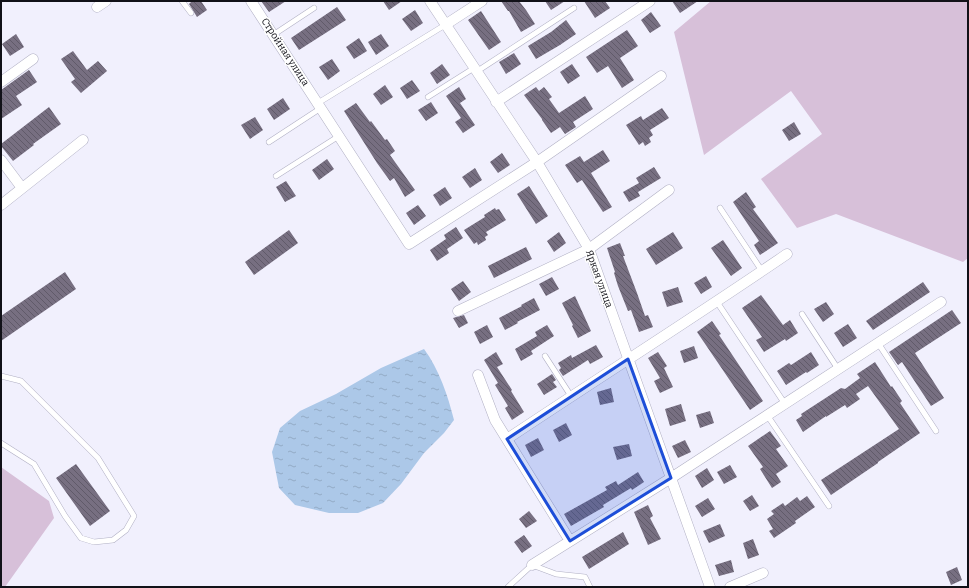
<svg xmlns="http://www.w3.org/2000/svg" width="969" height="588" viewBox="0 0 969 588" font-family="Bitter,serif">
  <style>
    .green { fill: #d7c0d9 }
    .water { fill: url(#water-ripples) }
    .building { fill: url(#building-back-hatch) }
    .lines { fill: none; stroke-linecap: round; stroke-linejoin: round }
    .lane-casing { stroke: #b1b0c4; stroke-width: 6 }
    .street-casing { stroke: #b1b0c4; stroke-width: 11 }
    .lane { stroke: #fff; stroke-width: 5 }
    .street { stroke: #fff; stroke-width: 10 }
    .marked { fill: #1d4ed8; fill-opacity: 0.2; stroke: #1d4ed8; stroke-width: 3; stroke-linejoin: round }
    .labels { text-anchor: middle; dominant-baseline: central; stroke-width: 3; stroke-linejoin: round; paint-order: stroke }
    .street-label { font-size: 10px; fill: #111118; stroke: #fff }
  </style>
  <defs>
    <pattern id="water-ripples" width="26" height="14" patternUnits="userSpaceOnUse"><rect width="26" height="14" fill="#acc8e8"/><path d="M2 4q2-2 4 0t4 0M15 11q2-2 4 0t4 0" fill="none" stroke="#93abc6"/></pattern>
    <pattern id="building-back-hatch" width="6" height="6" patternUnits="userSpaceOnUse"><rect width="6" height="6" fill="#776f81"/><path d="M-1 5l2 2M0 0l6 6M5-1l2 2" fill="none" stroke="#605a69"/></pattern>
  </defs>
  <rect width="100%" height="100%" fill="#f1f0fd"/>
  <path class="green" d="M711 1H968V258L963 262 836 214 797 228 761 179 822 134 791 91 704 155 674 32Z
    M1 467 49 501 54 518 5 587H1Z"/>
  <path class="water" d="M424 349C439 369 448 396 454 420L444 433 424 453 401 484 383 503 358 513H329L295 505 279 488 272 452 280 428 300 411 336 394 381 368Z"/>
  <path class="building" d="M192 1H201L207 10 197 17 189 4Z
    M261 1H286L269 12Z
    M383 1H402L389 10Z
    M501 1H519L526 10 535 24 521 32 509 11H508Z
    M545 1H565L551 10Z
    M584 1H605L610 8 595 18Z
    M672 1H698L680 13Z
    M337 7 346 20 299 50 291 38Z
    M415 10 423 23 411 31 402 19Z
    M481 11 501 42 489 50 468 20Z
    M651 12 661 26 650 33 641 20Z
    M566 20 576 34 560 45 536 59 528 46 551 32Z
    M627 30 638 46 620 58 634 80 622 88 608 66 597 73 586 57Z
    M16 34 24 47 10 56 2 44Z
    M381 34 389 46 376 55 368 42Z
    M359 38 367 51 354 59 346 47Z
    M73 51 87 70 98 61 107 71 81 93 71 82 75 79 61 59Z
    M514 53 521 64 506 74 499 62Z
    M332 59 340 71 328 80 319 67Z
    M442 64 450 75 437 84 430 73Z
    M572 64 580 76 568 84 560 72Z
    M29 70 37 82 16 96 22 105 1 119V90Z
    M412 80 420 91 407 99 400 88Z
    M385 85 393 97 381 105 373 94Z
    M459 87 466 99 460 103 475 125 463 133 455 122 461 118 446 96Z
    M536 87 539 91 544 87 552 97 549 99 559 113 585 96 593 109 573 122 576 127 565 134 560 127 551 133 542 120V119L524 95Z
    M283 98 290 109 274 120 267 109Z
    M431 102 438 113 426 121 418 110Z
    M356 103 370 122 371 121 385 140 387 139 395 151 390 155 415 190 405 197 394 178 390 181 377 163 344 111Z
    M49 107 61 124 33 144 34 145 13 161 1 146V144Z
    M662 108 669 118 650 130 653 135 649 138 651 142 645 146 643 142 639 145 626 125 641 116 643 120Z
    M255 117 263 130 250 139 241 125Z
    M794 122 801 134 789 141 782 130Z
    M603 150 610 161 591 173 612 207 603 212 582 180 577 183 565 165 580 156 584 162Z
    M502 153 510 165 498 173 490 162Z
    M327 159 334 169 319 180 312 170Z
    M654 167 661 178 638 192 640 196 629 202 623 192 639 183 636 178Z
    M475 168 482 180 470 188 462 177Z
    M286 181 296 196 285 202 276 187Z
    M529 186 548 216 536 224 517 194Z
    M445 187 452 198 440 206 433 195Z
    M746 192 756 207 753 209 778 243 760 255 754 245 759 241 733 202Z
    M418 205 426 216 414 225 406 213Z
    M495 208 496 210 499 209 506 220 486 232 488 235 485 237 486 240 478 245 477 242 474 244 464 230 485 217 484 215Z
    M456 227 463 238 447 249 449 253 437 261 430 250 446 239 444 235Z
    M289 230 298 243 254 275 245 262Z
    M559 232 566 243 554 252 547 241Z
    M673 232 683 248 656 265 646 249Z
    M723 240 742 268 731 276 711 248Z
    M620 243 625 256H623L637 293 645 316 648 315 653 327 639 332 631 310 628 311 618 286 614 273 615 272 607 248Z
    M526 247 532 259 494 278 488 266Z
    M65 272 76 289 1 341V316Z
    M706 276 712 287 701 294 694 283Z
    M552 277 559 289 546 296 539 284Z
    M463 281 471 292 459 301 451 289Z
    M923 282 930 292 873 330 866 321Z
    M678 287 683 302 667 307 662 292Z
    M761 295 783 325 790 320 798 333 786 341 785 339 764 352 756 340 762 337 742 308Z
    M575 296 591 331 578 338 572 326 573 325 562 303Z
    M534 298 540 310 517 322 518 323 505 330 499 318 522 306 521 305Z
    M826 302 834 314 823 322 814 309Z
    M952 310 961 323 915 353 944 398 931 406 902 362 898 365 889 352Z
    M464 315 468 323 459 328 453 318Z
    M712 321 721 334 719 335 763 401 750 410 697 332Z
    M848 324 857 338 843 347 834 333Z
    M487 325 493 337 480 344 474 332Z
    M547 325 554 336 531 351 533 354 521 361 515 349 537 336 535 332Z
    M596 345 603 357 590 364 588 360 563 376 559 370 561 368 558 363 571 355 572 358Z
    M694 346 698 358 684 363 680 351Z
    M496 352 503 364 497 367 512 390 511 391 524 412 512 420 505 408 508 406 495 385 498 383 484 360Z
    M658 352 667 366 664 368 673 387 660 393 654 381 660 378 648 358Z
    M811 352 819 365 807 373 806 372 786 385 777 371 789 363 791 365Z
    M875 362 891 387 892 386 902 401 900 403 920 433 878 462V463L831 495 821 480 899 429 868 386 856 394 860 399 847 408 845 405 826 417V416L803 432 796 420 802 416 801 414 841 388 845 389 860 378 857 374Z
    M552 374 556 380 553 382 557 387 544 395 537 384Z
    M611 388 614 402 600 405 597 392Z
    M681 404 686 421 670 426 665 409Z
    M710 411 714 423 700 428 696 415Z
    M566 423 572 435 559 442 553 430Z
    M770 431 781 446 776 449 788 466 776 474 781 482 772 488 760 469 763 467 748 446Z
    M538 438 544 450 531 457 525 445Z
    M685 440 691 452 678 458 672 446Z
    M629 444 632 456 617 460 613 447Z
    M76 464 110 511 90 526 56 478Z
    M730 465 737 477 724 484 717 472Z
    M707 468 714 480 702 488 695 476Z
    M638 472 644 482 632 490 631 488 603 505 604 507 571 526 564 514 607 490 605 487 616 481 618 485Z
    M752 495 759 506 750 511 743 501Z
    M807 496 815 507 795 521 796 523 774 538 769 531 773 529 767 519 774 514 771 511 783 503 785 506 797 497 800 501Z
    M708 498 715 509 702 517 695 506Z
    M648 505 653 516 650 518 661 539 648 545 634 512Z
    M529 511 537 521 526 528 519 519Z
    M720 524 725 536 709 543 703 531Z
    M623 532 629 544 589 569 582 557Z
    M524 535 532 546 522 553 514 542Z
    M753 539 759 555 748 559 743 543Z
    M731 560 734 572 719 576 715 565Z
    M957 567 962 580 951 585 946 572Z"/>
  <g class="lines">
    <defs>
      <path id="lane" d="M182 1 191 13
        M273 35 314 8
        M476 72 574 8
        M428 97 474 68
        M318 103 445 25
        M269 142 321 108
        M276 176 339 136
        M720 208 762 271
        M717 302 785 404
        M802 314 838 369
        M878 343 936 431
        M545 356 571 396
        M1 376 21 381 98 458 134 516 126 530 113 540 94 542 81 538 65 516 34 464 1 443
        M767 415 829 506
        M508 587 532 565 556 574 585 577 590 587"/>
      <path id="street" d="M251 1 409 244 537 162 661 76
        M430 1 537 162 589 249 710 587
        M97 7 106 1
        M445 25 482 1
        M1 82 33 59
        M496 102 650 1
        M1 160 22 188
        M1 205 83 140
        M458 311 589 249 669 190
        M478 375 495 420 570 541
        M507 439C600 377 695 317 787 254
        M532 565 671 478 941 302
        M730 587 763 573"/>
    </defs>
    <use href="#lane" class="lane-casing"/>
    <use href="#street" class="street-casing"/>
    <use href="#lane" class="lane"/>
    <use href="#street" class="street"/>
  </g>
  <path class="marked" d="M628 359 671 478 570 541 507 439Z"/>
  <g class="labels">
    <g class="street-label">
      <text transform="translate(285 52) rotate(57)">Стройная улица</text>
      <text transform="translate(599 279) rotate(70)">Яркая улица</text>
    </g>
  </g>
  <rect width="969" height="588" fill="none" stroke="#111118" stroke-width="4"/>
</svg>
